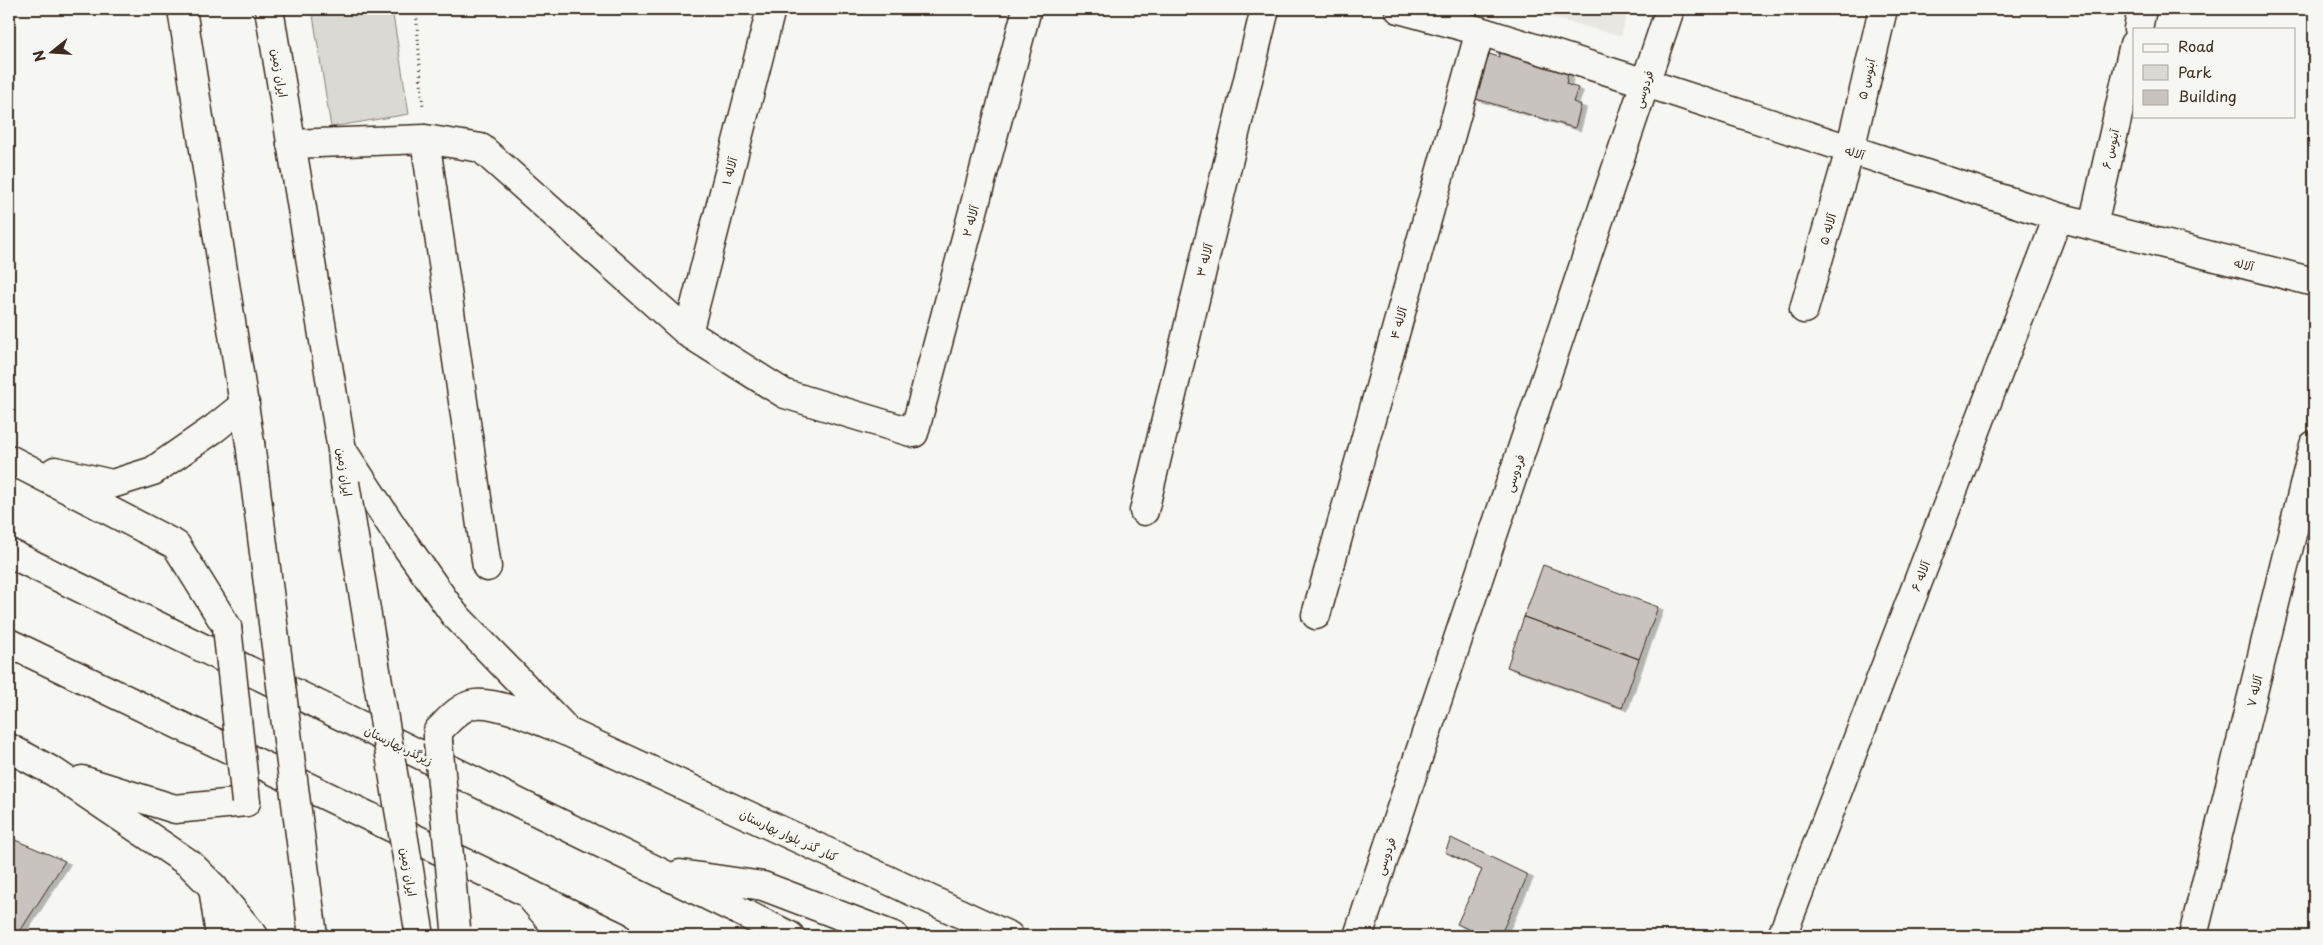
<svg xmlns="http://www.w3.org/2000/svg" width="2323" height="945" viewBox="0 0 2323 945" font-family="'Playpen Sans','Playpen Sans Arabic',sans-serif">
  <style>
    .built { fill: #e8e7e2 }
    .green { fill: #dad9d3; stroke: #8a8278 }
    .building { fill: #c8c3be; stroke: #3b2a1e; filter: url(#shadow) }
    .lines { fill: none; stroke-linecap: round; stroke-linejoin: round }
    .minor-casing { stroke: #3b2a1e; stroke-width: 31 }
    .major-casing { stroke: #3b2a1e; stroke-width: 31 }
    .path { stroke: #3b2a1e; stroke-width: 3; stroke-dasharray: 1 4; stroke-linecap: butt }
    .minor { stroke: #f6f6f2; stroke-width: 28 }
    .major { stroke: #f6f6f2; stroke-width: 28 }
    .major-bridge-casing { stroke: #3b2a1e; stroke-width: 31; stroke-linecap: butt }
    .major-bridge { stroke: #f6f6f2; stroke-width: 28 }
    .labels { text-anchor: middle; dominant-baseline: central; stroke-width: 4.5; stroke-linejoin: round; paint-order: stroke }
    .street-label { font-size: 12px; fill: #3b2a1e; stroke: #f6f6f2 }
  </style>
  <defs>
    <filter id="shadow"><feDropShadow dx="5.5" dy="3" stdDeviation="0" flood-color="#0004"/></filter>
  </defs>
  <rect width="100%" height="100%" fill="#f6f6f2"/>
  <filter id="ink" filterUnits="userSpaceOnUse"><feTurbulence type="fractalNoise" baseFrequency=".02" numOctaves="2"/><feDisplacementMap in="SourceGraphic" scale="10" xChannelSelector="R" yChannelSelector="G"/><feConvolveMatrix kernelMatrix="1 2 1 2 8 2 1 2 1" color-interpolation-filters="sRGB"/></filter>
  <g filter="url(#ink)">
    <path class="built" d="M1521 9H1628L1621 36Z"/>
    <path class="green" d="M312 9H392L409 114 331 127Z"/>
    <path class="building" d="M1499 53 1568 73 1566 84 1578 88 1573 102 1581 105 1575 128 1473 98 1479 57 1488 59 1489 54 1499 57Z
      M1543 565 1658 607 1639 659 1524 617Z
      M1524 617 1639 659 1622 708 1507 667Z
      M1451 838 1528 875 1500 936H1483L1457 924 1482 870 1445 852Z
      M15 840 65 861 17 936H9V849Z"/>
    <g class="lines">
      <defs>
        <path id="minor" d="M1399 9 1480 31 1646 83 2058 217 2314 282
          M2138 29 2142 9
          M425 139 487 567
          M291 144 425 139 481 148 688 333 785 394 914 433 1027 9
          M2093 225 2134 44
          M1804 309 1850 150 1883 9
          M688 333 771 9
          M1144 511 1265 9
          M1316 615 1480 31
          M213 887 220 936
          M1782 936 2058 217
          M2193 936 2314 445"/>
        <path id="major" d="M182 9 250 443
          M269 9 342 450 345 483
          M344 453 394 529 454 614 562 725
          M9 459 176 545 227 627
          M55 471 112 484 153 471 215 428 245 404
          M9 553 790 936
          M9 643 617 936
          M438 742V731C448 721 460 706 475 704 500 701 546 724 570 733L1009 936
          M9 748 54 772 190 864 213 887 254 936
          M82 780 175 809 246 802
          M680 874 763 886 894 936
          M533 900 564 936
          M1358 936 1670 9"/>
      </defs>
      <use href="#minor" class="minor-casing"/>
      <use href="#major" class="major-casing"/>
      <path class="path" d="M416 9 423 108"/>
      <use href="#minor" class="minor"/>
      <use href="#major" class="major"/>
      <defs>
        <path id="major-bridge" d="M250 443 313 936
          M345 483 420 936
          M227 627 246 802
          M438 742 456 928"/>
      </defs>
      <use href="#major-bridge" class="major-bridge-casing"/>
      <use href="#major-bridge" class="major-bridge"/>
    </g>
  </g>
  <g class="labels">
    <g class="street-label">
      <text transform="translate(280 73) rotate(81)">ایران زمین</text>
      <text transform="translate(1866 79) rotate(-77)">آبنوس ۵</text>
      <text transform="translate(1643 89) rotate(-72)">فردوسی</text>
      <text transform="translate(2110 149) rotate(-77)">آبنوس ۶</text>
      <text transform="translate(1855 152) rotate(18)">آلاله</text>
      <text transform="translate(729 171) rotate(-75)">آلاله ۱</text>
      <text transform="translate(970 221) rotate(-75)">آلاله ۲</text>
      <text transform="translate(1827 229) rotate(-74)">آلاله ۵</text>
      <text transform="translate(1204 260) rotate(-76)">آلاله ۳</text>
      <text transform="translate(2244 264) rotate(14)">آلاله</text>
      <text transform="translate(1398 323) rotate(-74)">آلاله ۴</text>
      <text transform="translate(345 472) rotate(82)">ایران زمین</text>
      <text transform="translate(1514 473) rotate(-71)">فردوسی</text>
      <text transform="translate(1920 576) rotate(-69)">آلاله ۶</text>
      <text transform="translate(2254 691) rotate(-76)">آلاله ۷</text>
      <text transform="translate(399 745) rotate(26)">زیرگذر بهارستان</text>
      <text transform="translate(789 835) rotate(25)">کنار گذر بلوار بهارستان</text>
      <text transform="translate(1385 856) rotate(-71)">فردوسی</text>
      <text transform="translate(409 872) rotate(81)">ایران زمین</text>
    </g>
  </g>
  <rect width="2323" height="945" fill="none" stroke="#f6f6f2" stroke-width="30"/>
  <rect x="15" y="15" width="2293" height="915" fill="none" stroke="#3b2a1e" stroke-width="2" filter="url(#ink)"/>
  <rect x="2133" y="28" width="162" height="90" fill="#f6f6f2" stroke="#aba49d"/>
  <rect x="2143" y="44" width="25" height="8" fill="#f6f6f2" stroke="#aba49d"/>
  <text x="2178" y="52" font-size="15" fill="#3b2a1e">Road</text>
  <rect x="2143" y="65" width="25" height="15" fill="#dad9d3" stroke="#aba49d"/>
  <text x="2178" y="78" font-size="15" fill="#3b2a1e">Park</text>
  <rect x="2143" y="90" width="25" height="15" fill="#c8c3be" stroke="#aba49d"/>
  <text x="2178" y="102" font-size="15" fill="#3b2a1e">Building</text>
  <g transform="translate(52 52) rotate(253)" stroke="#f6f6f2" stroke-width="4" paint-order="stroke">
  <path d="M0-4L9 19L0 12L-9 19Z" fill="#3b2a1e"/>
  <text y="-8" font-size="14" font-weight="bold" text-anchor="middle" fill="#3b2a1e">N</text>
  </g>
</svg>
